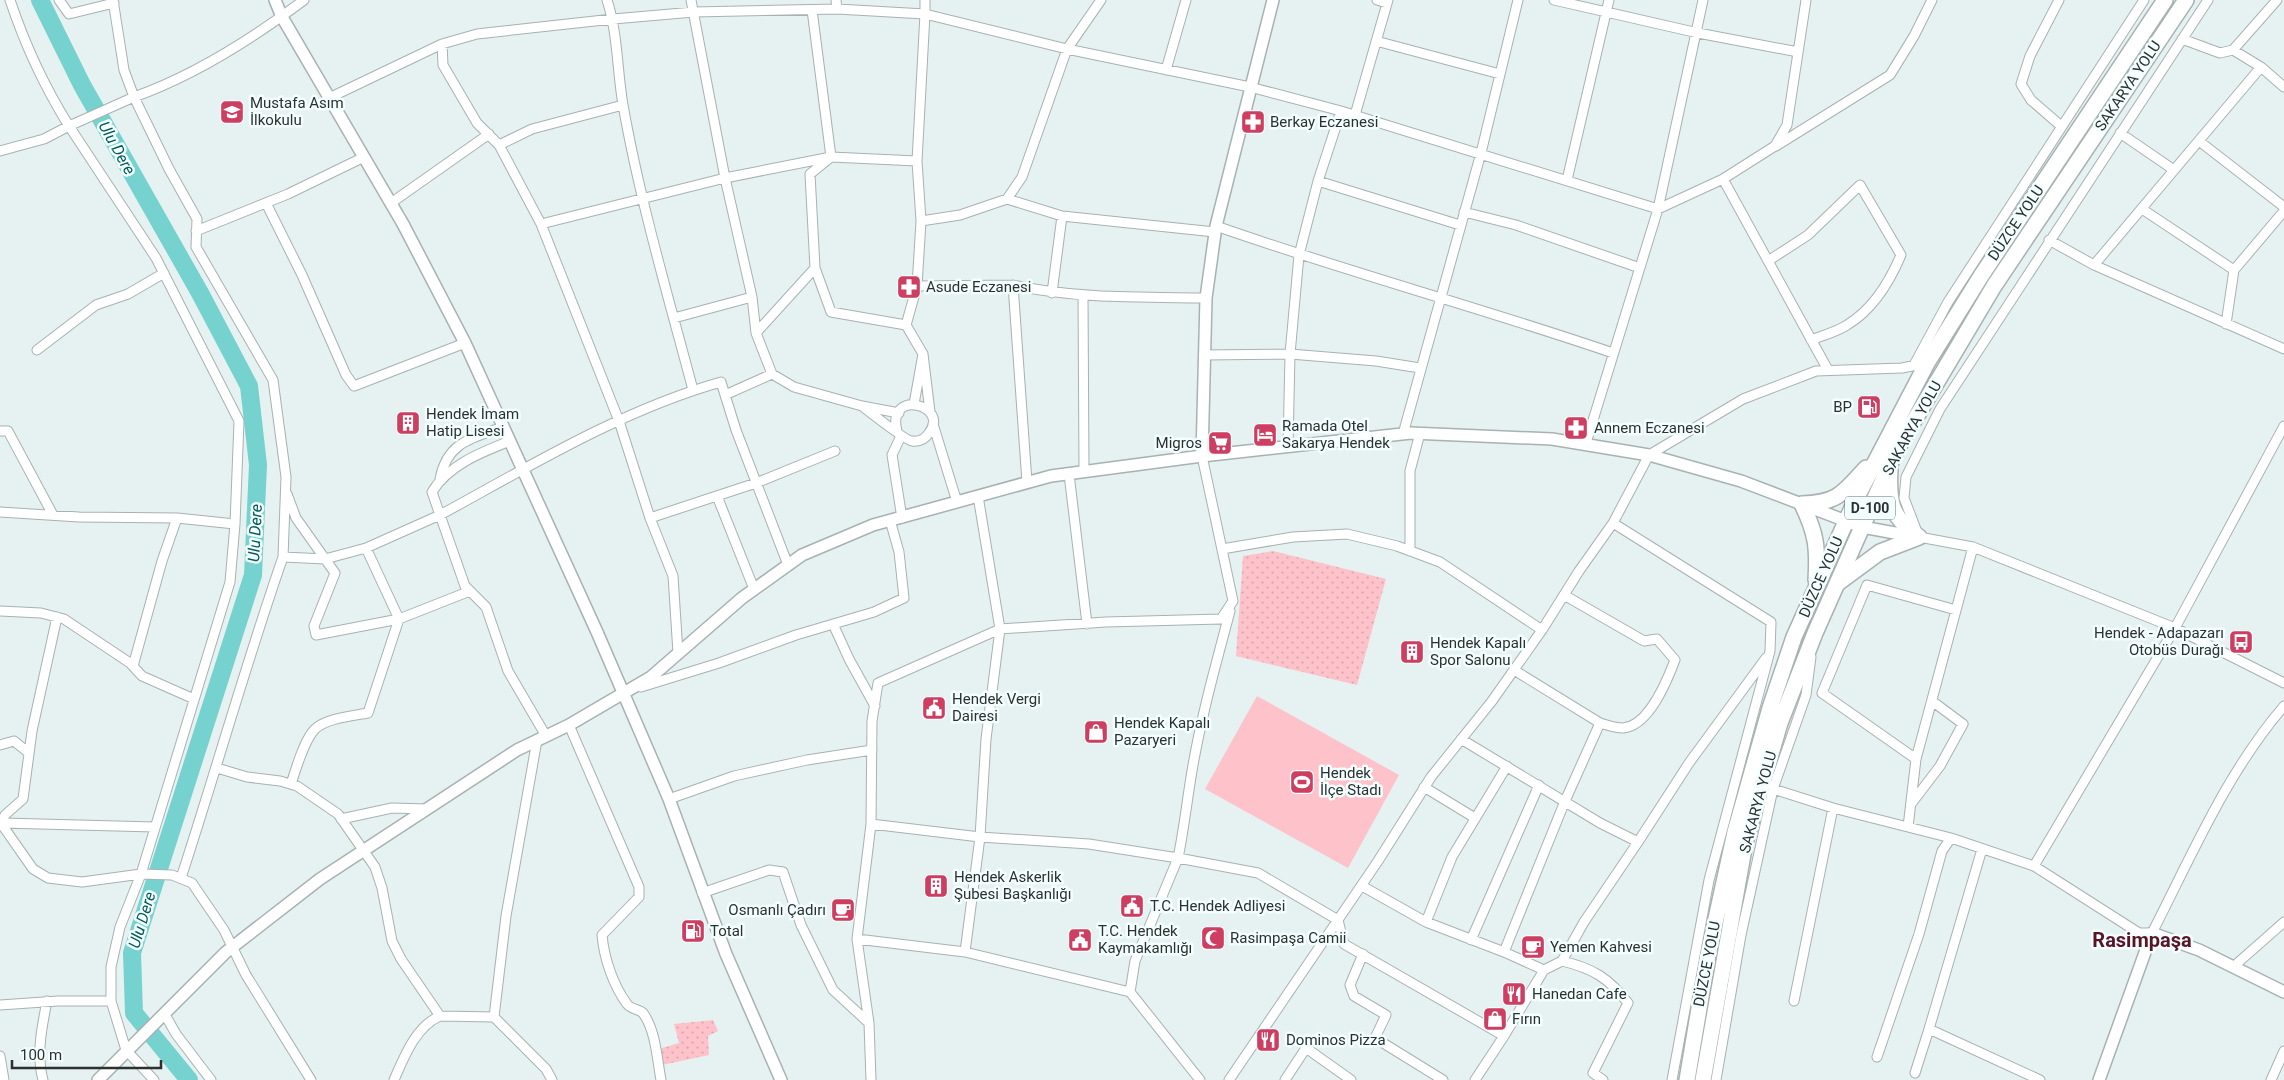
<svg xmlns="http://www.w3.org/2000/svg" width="2284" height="1080" viewBox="0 0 2284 1080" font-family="Roboto,sans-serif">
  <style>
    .grass { fill: url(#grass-dots) }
    .pitch { fill: #fec2ca }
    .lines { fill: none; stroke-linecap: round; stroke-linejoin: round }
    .river { stroke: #75d2cf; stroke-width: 18 }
    .street-casing { stroke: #a7b2b1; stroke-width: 11 }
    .secondary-casing { stroke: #a7b2b1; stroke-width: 14 }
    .highway-casing { stroke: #a7b2b1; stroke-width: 18 }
    .street { stroke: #fff; stroke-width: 9 }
    .secondary { stroke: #fff; stroke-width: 11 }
    .highway { stroke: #fff; stroke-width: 15 }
    .labels { text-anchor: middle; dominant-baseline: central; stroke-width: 5; stroke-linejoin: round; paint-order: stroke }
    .shield { fill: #f3fffe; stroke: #686f6e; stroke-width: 1 }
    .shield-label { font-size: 14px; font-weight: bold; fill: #2c3130 }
    .street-label { font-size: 15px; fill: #2c3130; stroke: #f3fffe }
    .poi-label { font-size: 15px; fill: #2c3130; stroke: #f3fffe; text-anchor: start }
    .water-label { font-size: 16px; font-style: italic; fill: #035958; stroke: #f3fffe }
    .district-label { font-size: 20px; font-weight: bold; fill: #591426; stroke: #f3fffe }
  </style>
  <defs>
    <pattern id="grass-dots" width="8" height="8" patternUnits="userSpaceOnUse" patternTransform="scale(1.25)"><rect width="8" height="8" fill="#fec2ca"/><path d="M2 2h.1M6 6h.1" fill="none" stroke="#daa7ae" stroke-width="1.8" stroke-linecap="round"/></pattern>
  </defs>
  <rect width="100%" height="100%" fill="#e6f1f1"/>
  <path class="grass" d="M1273 551 1386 579 1357 685 1236 656 1243 556Z
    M713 1020 718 1031 708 1036 709 1055 662 1065 659 1049 679 1043 674 1024Z"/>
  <path class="pitch" d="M1257 696 1399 775 1348 868 1205 789Z"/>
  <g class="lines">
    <path class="river" d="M40 0 82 85 200 293 249 386 258 465 253 575 132 953 134 1013 189 1080"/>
    <defs>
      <path id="street" d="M59 0 69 14 114 3
        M304 0C252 39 196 75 134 97L169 169 197 219 196 247 273 380 286 477 283 557 325 559 366 548 440 515 432 492C448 465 482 452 510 441
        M607 0C618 34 617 70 623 105 640 201 668 296 693 390
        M691 0 725 178 831 157 917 161
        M1377 0 1387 3
        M1554 0 1698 33 1798 52
        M2059 0 2030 56 2021 84 2031 100 2061 126
        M2208 0 1940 409 1906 477 1904 498 1919 537 1973 547 2175 628 2284 683
        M837 9 925 14V0
        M2182 39 2220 53 2233 50 2277 0
        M1376 41 1500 74
        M442 44 443 65 477 123 499 145 541 224 619 421 650 518 673 576 678 653
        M2233 50 2261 67 2284 87
        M1166 70 1186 0
        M329 98 442 44 477 34 613 19 694 12 837 9 836 0
        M1355 115 1388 0
        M2120 133 2174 170
        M2199 141 2284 207
        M499 145 532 129 623 105
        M1776 146 1890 75 1914 36 1932 0
        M0 151 44 139 69 126C44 86 25 45 10 0
        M1723 179 1828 370
        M1567 180 1609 0
        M1318 181 1460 225
        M1007 199 1022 177 1067 49 1101 0
        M266 203 302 275 346 375 354 386 465 343
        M391 203 489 134
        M2142 209 2234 270
        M1464 212 1516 225 1640 268
        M921 221 960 215 1007 199 1062 216
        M541 224 725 178 752 297 756 333 772 374
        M1216 226C1347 272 1482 308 1613 353
        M196 231 288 194 364 157
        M2049 240 2094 265 2284 349
        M1768 261 1808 235 1860 185 1901 255C1890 281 1872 310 1847 325 1837 332 1823 335 1811 340
        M2094 265 2261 67
        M815 268 831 312 906 325
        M917 286 1013 285
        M1052 293 1062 216 1215 232
        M1083 296 1084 471
        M674 318 752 297
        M2226 324 2234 270 2284 211
        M756 333 815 268 810 174 831 157 812 10
        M37 350 96 305 128 294 164 273
        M923 354 906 325 917 286 921 221 917 161 925 14 1067 49 1250 87 1341 111 1658 209 1723 179 1775 146 1787 125 1806 0
        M1204 355 1290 354 1376 361 1420 368
        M1914 365 1948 302 2144 0
        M725 395 772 374 794 387 862 406
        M914 404 923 354 930 412
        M933 424 957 502
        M0 431H8L53 515
        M897 431C886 388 951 405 929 433 925 439 919 442 912 441 906 441 871 413 862 406L899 413
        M1403 434 1481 153 1518 0
        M901 436 892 455 902 518
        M1586 443 1658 209 1703 0
        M1288 446 1290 354 1299 255 1318 181 1341 111
        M1069 474 1087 624
        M440 479C447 442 472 438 503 427
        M1027 482 1013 285C1077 299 1141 297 1206 298
        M287 494 296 518 335 573 314 626 316 635 399 619 366 548
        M717 496 754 589
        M0 512 79 517 177 518
        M650 518 756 483 835 451
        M1613 523 1771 622 1770 651 1709 880 1672 1080
        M1222 549 1293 537 1347 534 1397 546 1440 562 1542 630
        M1410 551V471L1420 433
        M1564 595 1644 641 1657 639 1675 660C1667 681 1649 726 1623 728 1615 728 1607 725 1600 723L1565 801 1504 952 1544 970 1562 961C1592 968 1609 978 1628 1003L1593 1073 1603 1080
        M1956 610 1867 585 1822 693 1916 759 1973 547
        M0 611 41 613 64 619 130 663 142 676 194 699
        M57 617 32 731 23 799 5 815 2 823 155 827
        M833 624 849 659 875 706
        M133 666 162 561 177 518 235 524
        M1514 670 1600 723
        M641 687 719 663 796 635 874 612 904 598 899 552 890 520
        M569 725 639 887V897L602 935C604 958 613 985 627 1004 630 1009 639 1009 643 1013 656 1031 657 1059 661 1080
        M546 736 508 671 486 607 465 586 440 515C530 466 622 410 721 382L736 430 788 565
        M1461 739 1600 823 1638 842 1689 763 1766 658
        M537 740 506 916 494 1017 546 1069 552 1080
        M0 745 14 741 29 753
        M217 768 247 777 280 781 297 786 338 814 375 867 382 888 392 941 401 959 440 1016 494 1017
        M291 784C296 769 304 740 315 729 327 718 352 716 368 713L399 619 470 591
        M1424 787 1475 818
        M1773 789 1833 808 1951 838 2034 866 2139 933H2152C2192 855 2227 772 2284 706
        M669 799 734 776 807 760 872 750
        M1911 804 1940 766 1963 724 1932 701
        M341 819 392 808 427 809
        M0 822 33 869 48 878 82 882 141 874 172 875 192 883 224 930 246 975 311 1080
        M871 824 980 837 1089 844 1178 858C1184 829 1187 800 1192 771 1201 717 1216 664 1230 611
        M1908 827 1916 759
        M2034 866 2175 628 2284 426
        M181 878C216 771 246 663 283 557
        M1362 886 1426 922 1504 952
        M702 893 769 870 783 872 801 925 833 990 869 1023
        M1426 922 1452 857 1507 766
        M857 939 965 952 980 837 986 739 1000 629 978 496
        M1471 940 1539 785
        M965 952 1130 992 1200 1080
        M1363 954 1350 985 1354 996 1386 1015 1375 1038 1443 1080
        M1562 961 1584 922 1638 842
        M2233 967 2284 922
        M1130 992 1135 961 1178 858 1258 873 1338 920 1344 944 1504 1036 1544 970
        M111 1001V967L120 927 141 874 230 582 235 524 239 421 156 258 69 126 134 97 124 70 113 0
        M1794 1001 1833 808
        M0 1005 58 1001H111L126 1050 154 1080
        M164 1013 176 1034 211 1080
        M1929 1029 1982 849
        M0 1056 4 1080
        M1877 1057 1919 934 1942 851 1951 838
        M1915 1073 1929 1029 2040 1080
        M43 1080C36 1055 42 1026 47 1001
        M394 1080C404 1057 416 1026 440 1016
        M871 1080 869 1023 857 939 871 824 872 721 878 683 1000 629 1106 622 1221 619 1233 601 1202 456
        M1229 1080 1378 861 1431 777 1492 701 1542 630 1579 571 1613 523 1649 455 1743 399 1816 371 1902 368 1927 363
        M1285 1080 1306 1048 1351 1080
        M1475 1080 1504 1036
        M1716 1080 1741 935 1773 789 1806 695 1811 657
        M2271 1080 2284 1051"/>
      <path id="secondary" d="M275 0 282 17 403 224 465 343 597 632 669 799 726 954 781 1080
        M1202 456 1206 298 1216 226 1273 0
        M98 1080 226 952 320 879 517 750 569 725 651 677 742 598 802 555 873 525 1051 476 1202 456 1411 433 1552 439 1649 455 1741 481 1862 527 1917 537
        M2099 1080 2152 933 2199 950 2284 992"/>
      <path id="highway" d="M1890 470C1888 504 1892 518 1919 537
        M1816 580C1818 547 1816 533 1802 504 1838 503 1843 493 1866 468
        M1838 583 1880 552 1919 537
        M1687 1080 1708 955 1735 832 1770 708 1794 637 1857 497 1927 363 1981 276 2165 0
        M1703 1080 1745 843 1780 723 1815 633 1862 527 1896 451 1994 286 2186 0"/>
    </defs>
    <use href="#street" class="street-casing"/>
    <use href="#secondary" class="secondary-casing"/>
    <use href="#highway" class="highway-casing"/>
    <use href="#street" class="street"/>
    <use href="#secondary" class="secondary"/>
    <use href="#highway" class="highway"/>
  </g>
  <defs>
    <symbol id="school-square" viewBox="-11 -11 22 22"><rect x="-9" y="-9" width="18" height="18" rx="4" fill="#cd3e61" stroke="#f3fffe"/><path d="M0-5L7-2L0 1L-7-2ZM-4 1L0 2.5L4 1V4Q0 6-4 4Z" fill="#fff"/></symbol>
    <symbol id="pharmacy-square" viewBox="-11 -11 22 22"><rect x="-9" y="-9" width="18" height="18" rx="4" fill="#cd3e61" stroke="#f3fffe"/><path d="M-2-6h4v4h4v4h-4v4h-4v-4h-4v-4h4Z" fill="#fff"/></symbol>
    <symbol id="fuel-square" viewBox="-11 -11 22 22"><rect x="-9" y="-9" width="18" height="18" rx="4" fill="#cd3e61" stroke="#f3fffe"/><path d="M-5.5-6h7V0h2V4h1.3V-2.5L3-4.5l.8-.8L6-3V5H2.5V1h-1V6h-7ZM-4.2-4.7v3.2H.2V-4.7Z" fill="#fff"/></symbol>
    <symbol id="building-square" viewBox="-11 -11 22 22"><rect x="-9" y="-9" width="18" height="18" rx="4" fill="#cd3e61" stroke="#f3fffe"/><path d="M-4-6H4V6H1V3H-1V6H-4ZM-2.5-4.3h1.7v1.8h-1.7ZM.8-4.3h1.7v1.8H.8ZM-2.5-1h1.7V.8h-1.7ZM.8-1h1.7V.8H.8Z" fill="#fff"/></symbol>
    <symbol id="hotel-square" viewBox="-11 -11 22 22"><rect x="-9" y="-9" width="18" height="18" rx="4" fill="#cd3e61" stroke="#f3fffe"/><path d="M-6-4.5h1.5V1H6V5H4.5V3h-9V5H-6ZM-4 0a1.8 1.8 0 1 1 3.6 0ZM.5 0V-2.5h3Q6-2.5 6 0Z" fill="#fff"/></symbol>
    <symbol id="supermarket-square" viewBox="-11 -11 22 22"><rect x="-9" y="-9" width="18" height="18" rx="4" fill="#cd3e61" stroke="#f3fffe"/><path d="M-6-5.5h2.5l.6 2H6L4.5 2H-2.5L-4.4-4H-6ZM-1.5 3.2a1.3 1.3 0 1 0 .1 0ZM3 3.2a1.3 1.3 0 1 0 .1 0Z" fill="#fff"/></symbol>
    <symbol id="bus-square" viewBox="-11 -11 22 22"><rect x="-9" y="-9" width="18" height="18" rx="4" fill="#cd3e61" stroke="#f3fffe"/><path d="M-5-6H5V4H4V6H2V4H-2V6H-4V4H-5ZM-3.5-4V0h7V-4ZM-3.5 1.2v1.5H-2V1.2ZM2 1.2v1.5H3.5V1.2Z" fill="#fff"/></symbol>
    <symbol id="civic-square" viewBox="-11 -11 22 22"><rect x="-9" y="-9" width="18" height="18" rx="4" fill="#cd3e61" stroke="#f3fffe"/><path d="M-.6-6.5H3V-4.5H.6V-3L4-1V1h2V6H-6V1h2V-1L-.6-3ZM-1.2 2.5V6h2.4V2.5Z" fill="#fff"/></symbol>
    <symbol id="shop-square" viewBox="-11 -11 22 22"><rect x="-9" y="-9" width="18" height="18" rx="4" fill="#cd3e61" stroke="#f3fffe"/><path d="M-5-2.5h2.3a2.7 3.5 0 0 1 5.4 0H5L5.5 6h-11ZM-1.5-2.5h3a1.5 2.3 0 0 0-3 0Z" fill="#fff"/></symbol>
    <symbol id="stadium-square" viewBox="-11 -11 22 22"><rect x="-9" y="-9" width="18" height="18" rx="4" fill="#cd3e61" stroke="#f3fffe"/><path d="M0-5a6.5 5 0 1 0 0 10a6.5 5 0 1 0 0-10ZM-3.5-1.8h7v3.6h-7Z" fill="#fff"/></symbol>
    <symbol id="cafe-square" viewBox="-11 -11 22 22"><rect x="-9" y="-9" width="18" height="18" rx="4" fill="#cd3e61" stroke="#f3fffe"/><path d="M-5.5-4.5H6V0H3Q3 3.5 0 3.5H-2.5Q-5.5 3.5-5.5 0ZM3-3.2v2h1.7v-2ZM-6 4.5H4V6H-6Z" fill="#fff"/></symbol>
    <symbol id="mosque-square" viewBox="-11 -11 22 22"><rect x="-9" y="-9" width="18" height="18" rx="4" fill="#cd3e61" stroke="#f3fffe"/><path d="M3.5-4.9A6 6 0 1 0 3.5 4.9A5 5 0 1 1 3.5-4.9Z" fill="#fff"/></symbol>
    <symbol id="restaurant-square" viewBox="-11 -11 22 22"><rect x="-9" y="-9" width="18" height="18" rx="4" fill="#cd3e61" stroke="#f3fffe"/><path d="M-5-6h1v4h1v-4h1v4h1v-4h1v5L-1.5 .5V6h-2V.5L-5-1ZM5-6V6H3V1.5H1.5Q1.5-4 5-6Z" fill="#fff"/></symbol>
  </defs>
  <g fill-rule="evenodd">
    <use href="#school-square" x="218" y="98" width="28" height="28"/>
    <use href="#pharmacy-square" x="1239" y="108" width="28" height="28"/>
    <use href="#pharmacy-square" x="895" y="273" width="28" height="28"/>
    <use href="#fuel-square" x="1855" y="393" width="28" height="28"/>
    <use href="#building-square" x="394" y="409" width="28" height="28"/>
    <use href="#pharmacy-square" x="1562" y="414" width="28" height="28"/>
    <use href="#hotel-square" x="1251" y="421" width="28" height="28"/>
    <use href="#supermarket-square" x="1206" y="429" width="28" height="28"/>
    <use href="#bus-square" x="2227" y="628" width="28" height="28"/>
    <use href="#building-square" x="1398" y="638" width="28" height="28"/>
    <use href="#civic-square" x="920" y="694" width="28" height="28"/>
    <use href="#shop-square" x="1082" y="718" width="28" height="28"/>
    <use href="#stadium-square" x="1288" y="768" width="28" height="28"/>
    <use href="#building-square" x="922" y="872" width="28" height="28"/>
    <use href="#civic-square" x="1118" y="892" width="28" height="28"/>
    <use href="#cafe-square" x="829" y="896" width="28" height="28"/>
    <use href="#fuel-square" x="679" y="917" width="28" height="28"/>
    <use href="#mosque-square" x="1199" y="924" width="28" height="28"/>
    <use href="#civic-square" x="1066" y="926" width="28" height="28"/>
    <use href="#cafe-square" x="1519" y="933" width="28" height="28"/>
    <use href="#restaurant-square" x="1500" y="980" width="28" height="28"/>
    <use href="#shop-square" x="1481" y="1005" width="28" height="28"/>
    <use href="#restaurant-square" x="1254" y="1026" width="28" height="28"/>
  </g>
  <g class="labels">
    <rect class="shield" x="1845" y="496.5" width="50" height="23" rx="4"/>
    <g class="shield-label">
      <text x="1870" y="508">D-100</text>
    </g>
    <g class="street-label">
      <text transform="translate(2128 86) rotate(-56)">SAKARYA YOLU</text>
      <text transform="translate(2016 223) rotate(-56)">DÜZCE YOLU</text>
      <text transform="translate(1912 428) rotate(-61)">SAKARYA YOLU</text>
      <text transform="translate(1821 577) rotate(-66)">DÜZCE YOLU</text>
      <text transform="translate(1758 802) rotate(-75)">SAKARYA YOLU</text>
      <text transform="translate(1707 964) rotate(-79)">DÜZCE YOLU</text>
    </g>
    <g class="poi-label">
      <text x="250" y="103">Mustafa Asım<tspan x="250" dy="17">İlkokulu</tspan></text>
      <text x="1270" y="122">Berkay Eczanesi</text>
      <text x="926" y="287">Asude Eczanesi</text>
      <text x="1852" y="407" text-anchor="end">BP</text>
      <text x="426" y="414">Hendek İmam<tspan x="426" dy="17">Hatip Lisesi</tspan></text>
      <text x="1282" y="426">Ramada Otel<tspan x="1282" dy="17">Sakarya Hendek</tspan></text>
      <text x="1594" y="428">Annem Eczanesi</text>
      <text x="1202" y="443" text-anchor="end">Migros</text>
      <text x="2224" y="633" text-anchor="end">Hendek - Adapazarı<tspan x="2224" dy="17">Otobüs Durağı</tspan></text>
      <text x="1430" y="643">Hendek Kapalı<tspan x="1430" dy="17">Spor Salonu</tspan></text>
      <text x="952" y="699">Hendek Vergi<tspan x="952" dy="17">Dairesi</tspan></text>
      <text x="1114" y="723">Hendek Kapalı<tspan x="1114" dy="17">Pazaryeri</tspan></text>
      <text x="1320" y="773">Hendek<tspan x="1320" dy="17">İlçe Stadı</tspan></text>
      <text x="954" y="877">Hendek Askerlik<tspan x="954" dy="17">Şubesi Başkanlığı</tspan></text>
      <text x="1150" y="906">T.C. Hendek Adliyesi</text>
      <text x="826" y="910" text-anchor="end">Osmanlı Çadırı</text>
      <text x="710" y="931">Total</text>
      <text x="1098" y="931">T.C. Hendek<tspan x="1098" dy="17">Kaymakamlığı</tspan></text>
      <text x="1230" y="938">Rasimpaşa Camii</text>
      <text x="1550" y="947">Yemen Kahvesi</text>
      <text x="1532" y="994">Hanedan Cafe</text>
      <text x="1512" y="1019">Fırın</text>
      <text x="1286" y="1040">Dominos Pizza</text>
    </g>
    <g class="water-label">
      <text transform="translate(117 148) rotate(61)">Ulu Dere</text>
      <text transform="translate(255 533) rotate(-87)">Ulu Dere</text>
      <text transform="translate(142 920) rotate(-73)">Ulu Dere</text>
    </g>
    <g class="district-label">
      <text x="2142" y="940">Rasimpaşa</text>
    </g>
  </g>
  <path d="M12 1060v8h149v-8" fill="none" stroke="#2c3130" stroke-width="2.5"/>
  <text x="20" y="1060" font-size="15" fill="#2c3130" stroke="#f3fffe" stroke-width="4" paint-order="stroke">100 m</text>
</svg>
